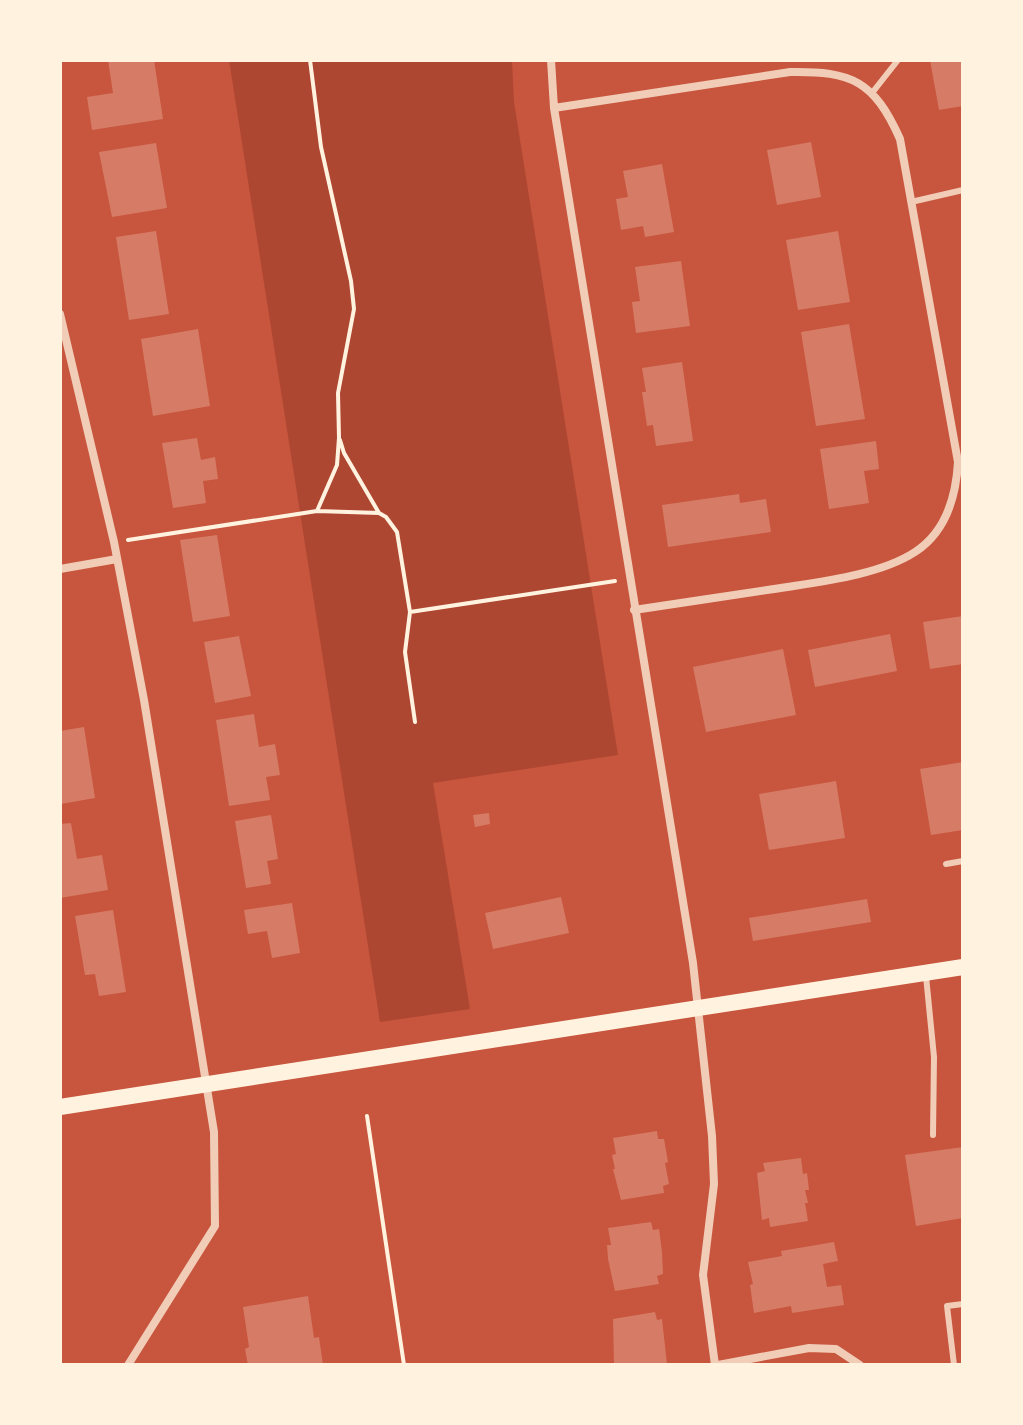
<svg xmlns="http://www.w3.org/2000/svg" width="1023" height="1425" viewBox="0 0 1023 1425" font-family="Figtree,sans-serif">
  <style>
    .green { fill: #ae4732 }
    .building { fill: #d67c66 }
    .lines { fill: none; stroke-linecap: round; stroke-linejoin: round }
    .path { stroke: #fff3e0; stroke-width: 4 }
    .service { stroke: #f1ccb7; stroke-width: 6 }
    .minor { stroke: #f1ccb7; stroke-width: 8 }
    .secondary { stroke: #fff3e0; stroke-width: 16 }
  </style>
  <rect width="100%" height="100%" fill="#c8553d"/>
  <path class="green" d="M229 60H512L514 102 618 755 433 783 470 1009 380 1022Z"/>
  <path class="building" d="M108 60H154L163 119 92 130 87 97 113 93Z
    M930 60H963V106L939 110Z
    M811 142 821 197 777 205 767 150Z
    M156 143 167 208 112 217 99 152Z
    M662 164 674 232 645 237 643 226 621 230 616 199 628 197 623 171Z
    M156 231 169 314 129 320 116 237Z
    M838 231 850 302 798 310 786 240Z
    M681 261 690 326 636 333 632 302 640 301 635 267Z
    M849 324 865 419 816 426 801 332Z
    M198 329 210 406 153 416 141 339Z
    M682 362 693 441 656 446 653 425 647 426 642 392H646L642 368Z
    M197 438 201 460 215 457 218 479 203 481 206 503 173 508 162 443Z
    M876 441 879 469 864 471 869 503 829 509 820 449Z
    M739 494 740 503 766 499 771 532 668 547 662 505Z
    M217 535 230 616 193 622 180 540Z
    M963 616V664L930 669 923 622Z
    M890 634 897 671 815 687 808 650Z
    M239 636 251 696 215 703 204 642Z
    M783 649 796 715 706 732 693 667Z
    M254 714 259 747 275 744 280 775 266 777 270 800 229 806 216 720Z
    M84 727 95 798 61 804 60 731Z
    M963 762V830L931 835 920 769Z
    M836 781 845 838 769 850 759 794Z
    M489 813 490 824 475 827 473 815Z
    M271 815 278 859 267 861 271 884 246 888 235 821Z
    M71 823 77 859 102 855 108 890 60 898V824Z
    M561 897 569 933 493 949 485 913Z
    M867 899 871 922 753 941 749 918Z
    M292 903 300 953 272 958 267 931 248 934 244 910Z
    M113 910 126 992 99 996 95 974 85 975 75 916Z
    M657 1131 658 1139H664L668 1162 665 1163 669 1184 663 1186 664 1193 621 1200 613 1169H615L612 1155 616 1154 613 1138Z
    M963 1147V1218L916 1226 905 1155Z
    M801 1158 803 1174 807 1173 809 1190H805L808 1203H805L808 1221 770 1227 769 1218 762 1220 757 1173 765 1171 763 1163Z
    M651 1222 653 1230 659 1229 662 1252 663 1274 657 1276 659 1284 615 1291 608 1259 607 1245H611L608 1228Z
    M834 1242 838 1261 823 1264 827 1287 841 1285 844 1305 792 1313 791 1306 754 1313 750 1285 753 1284 748 1262 782 1256 781 1251Z
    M308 1296 314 1338 319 1337 323 1365H248L245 1349 249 1347 243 1307Z
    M655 1312 657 1320 662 1319 667 1364 614 1365 613 1319Z"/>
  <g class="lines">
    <path class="path" d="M310 60 321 147 351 281 354 309 338 393 339 438 337 465 317 511
      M340 440 344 453 379 513 386 517 397 532 410 612 405 652 415 722
      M128 540 317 511 379 513
      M410 612 615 581
      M367 1116 404 1365"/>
    <path class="service" d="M872 93 898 60
      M911 202 963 190
      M946 864 963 861
      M926 976 934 1057 933 1135
      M954 1365 947 1306 963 1304"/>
    <path class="minor" d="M551 60 554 108 693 963 712 1136 714 1184 703 1275 715 1365
      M554 108 790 72C852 71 874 81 900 139L958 462C956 497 946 532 915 552 878 576 817 582 774 589 727 596 681 603 634 610
      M60 314 114 542 144 700 214 1132 215 1226 128 1365
      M60 569 117 559
      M718 1365 809 1348 836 1349 860 1365"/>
    <path class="secondary" d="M60 1107 963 967"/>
  </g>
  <rect width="1023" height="1425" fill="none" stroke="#fff3e0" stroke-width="124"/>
</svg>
